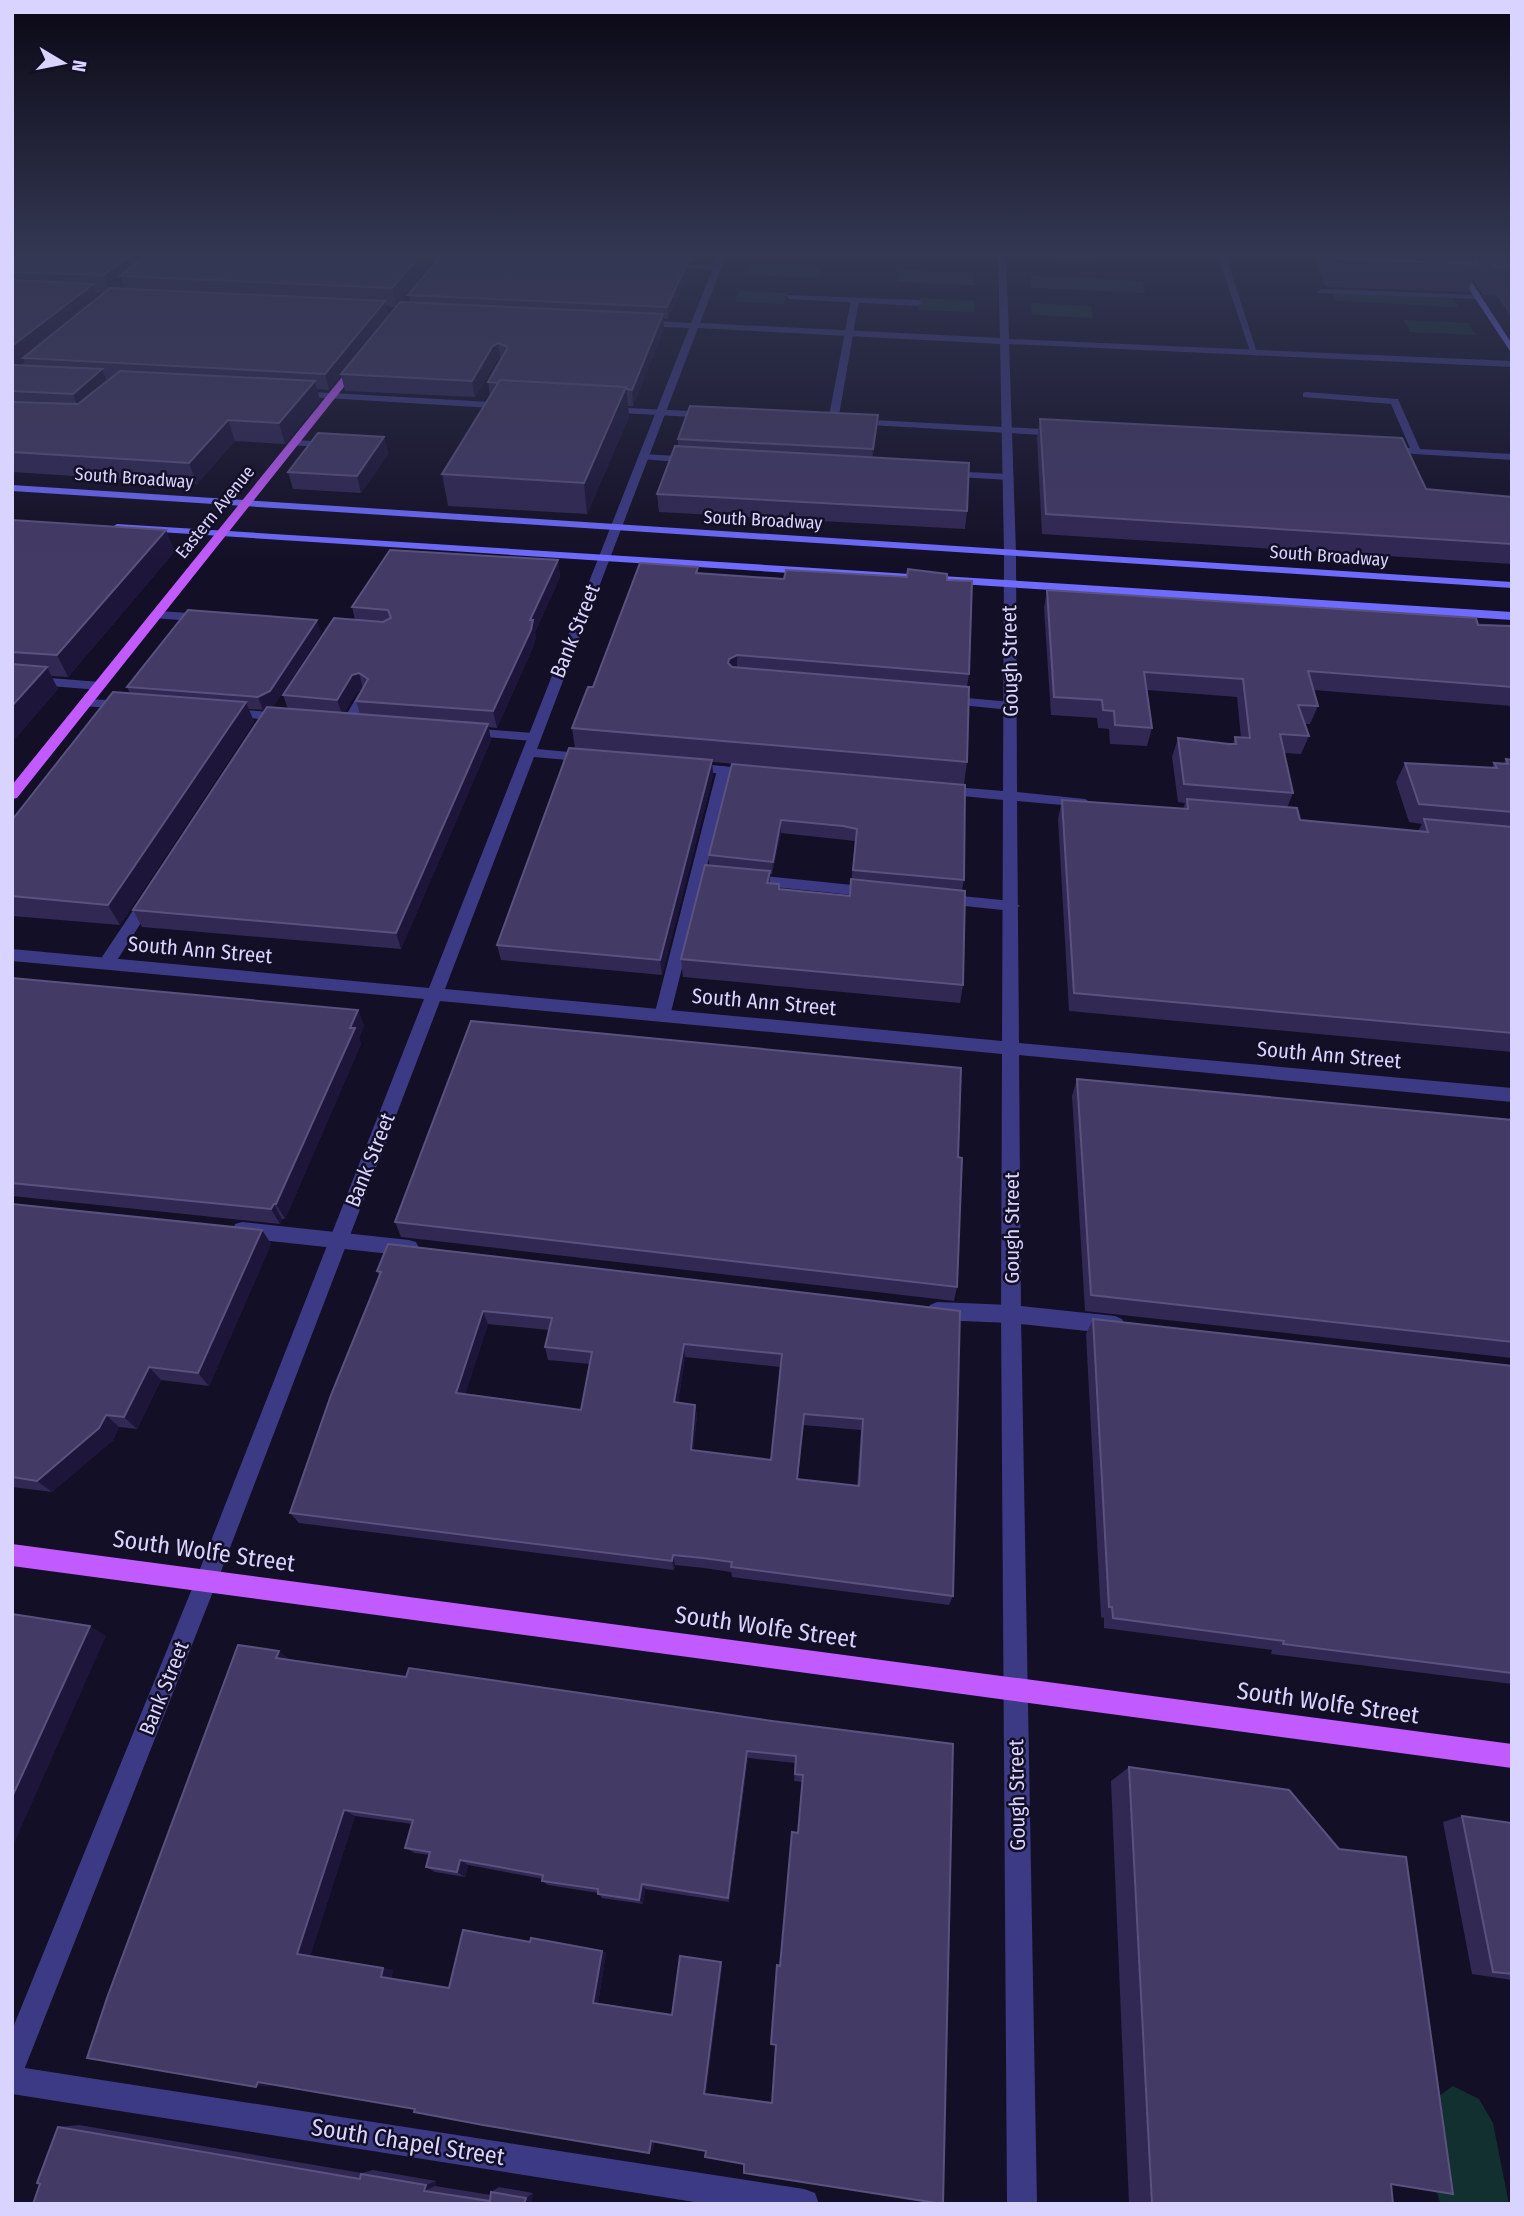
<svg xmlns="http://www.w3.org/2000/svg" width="1524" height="2216" viewBox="0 0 1524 2216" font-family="'Fira Sans Condensed',sans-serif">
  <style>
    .green { fill: #12302f }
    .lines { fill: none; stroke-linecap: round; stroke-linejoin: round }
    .service { fill: #3d3a85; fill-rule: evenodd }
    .pedestrian { fill: #3d3a85; fill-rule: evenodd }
    .minor { fill: #3d3a85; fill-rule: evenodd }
    .secondary { fill: #6f6bff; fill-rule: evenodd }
    .primary { fill: #c25bff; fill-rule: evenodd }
    .wall { fill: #312854; fill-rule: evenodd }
    .shaded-wall { fill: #1d163a }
    .building { fill: #433a66; stroke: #5a527e; stroke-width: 2; fill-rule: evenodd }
    .labels { text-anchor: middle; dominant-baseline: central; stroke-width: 5; stroke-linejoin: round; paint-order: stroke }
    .far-street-label { font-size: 18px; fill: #d9d4ff; stroke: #130f26 }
    .street-label { font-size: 21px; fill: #d9d4ff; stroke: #130f26 }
    .near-street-label { font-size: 24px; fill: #d9d4ff; stroke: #130f26 }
  </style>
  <rect width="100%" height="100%" fill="#130f26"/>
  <path class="green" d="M1029 253 1099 255 1100 265 1029 261Z
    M748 264 822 267 819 278 744 275Z
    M899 270 975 273 974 285 897 282Z
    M1031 276 1143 281 1145 293 1031 288Z
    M1331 289 1451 294 1458 307 1336 301Z
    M739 291 787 293 784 304 735 302Z
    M920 298 975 301 974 312 918 310Z
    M1031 303 1091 306 1093 318 1032 315Z
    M1404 320 1468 323 1476 335 1410 332Z
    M1453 2086 1479 2099 1493 2123 1509 2204H1442L1439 2200 1425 2144 1429 2103Z"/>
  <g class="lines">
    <path class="service" d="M358 253H411L466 257 462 259Z
      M1217 253H1225L1258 356 1251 354Z
      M665 263 718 266 722 268 718 270 662 267Z
      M1320 289 1478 295 1482 297 1478 299 1317 293Z
      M855 298 859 300 838 421 833 424 828 421 851 300Z
      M295 391 509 403 514 406 509 409 292 396V392Z
      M1306 392 1398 399 1420 449 1512 454V460L1382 452V448L1386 447 1410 448 1391 404 1303 397V393Z
      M606 407 711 412 716 415 711 418 603 412V408Z
      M855 419 1061 430 1066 433 1061 436 852 424 850 422Z
      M294 440 333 442 338 445 333 448 290 445 289 443Z
      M644 454 694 457 699 460 694 463 640 459 639 457Z
      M946 471 1009 474 1014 477 1009 480 942 476 941 474Z
      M157 611 207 614 213 618 207 622 153 618 151 615Z
      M12 675 100 682 106 686 100 690 12 683Z
      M364 692 370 696 354 725 349 726 344 725 342 722 359 693Z
      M945 696 1011 702 1017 706 1011 710 940 703 939 700Z
      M87 699 125 701 131 705 125 709 82 706 81 703Z
      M230 709 286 713 293 717 286 721 225 716V710Z
      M467 728 533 733 540 737 533 741 462 735 460 732Z
      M724 766 731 770 706 870 872 887 880 892 872 897 704 880 670 1016 662 1022 654 1016 717 770Z
      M149 893 157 898 112 968H100L98 964 100 960 144 894Z
      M941 894 1012 901 1020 906 1012 911 936 903 933 899Z
      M242 1222 409 1240 416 1242 419 1248 416 1254 409 1256 242 1238 235 1236 233 1230 235 1224Z
      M937 1302 1011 1305 1115 1316 1122 1319 1125 1325 1122 1331 1115 1334 1011 1323 937 1320 930 1317 927 1311 930 1305Z
      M12 2066 804 2189 815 2193 819 2204H707L12 2094Z"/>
    <path class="pedestrian" d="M786 295 918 300 922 303 918 306 789 299Z"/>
    <path class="minor" d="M719 253H727L700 323 1000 338 998 253H1006L1009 339 1512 361V367L1009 344 1016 552 1017 792 1085 799 1092 803 1085 807 1017 801 1019 1043 1512 1088V1102L1019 1055 1021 1314 1037 2204H1007L1001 1314 1002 1054 440 1001 218 1579 26 2065 22 2075 12 2079V2030L196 1579 424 999 12 961V949L429 988 689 328 641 326 637 323 641 320 691 323ZM698 328 1000 344 1004 552 1003 791 942 786 935 790 942 794 1003 800 1002 1041 445 989 534 757 590 762 597 758 590 754 537 749Z
      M691 763 753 769 760 773 753 777 686 770V764Z"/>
    <path class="secondary" d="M1445 253H1453L1512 344V354Z
      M12 485 1512 582V588L12 491Z
      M117 524 1512 612V620L113 529 112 527Z"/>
    <path class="primary" d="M355 361 363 363 17 798 12 799V785Z
      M12 1544 1512 1744V1768L12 1566Z"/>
  </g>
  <path class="wall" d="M12 253H432L433 261 400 302H410L408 295 443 253H698L693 262H689V271L668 319H663L664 329 633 406H628L629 417 587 514 448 506 442 474 490 396 488 382 501 359 495 363 475 397 345 391 341 375 329 390 317 389 320 401 285 444 235 441 197 484 12 472ZM123 284 125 289H117ZM96 293 104 294 98 298ZM386 306 396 307 388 316Z
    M1313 253H1512V318L1497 296 1483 295 1473 279 1468 292 1326 287Z
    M878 415 873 457 967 511 965 529 659 512 657 494 678 446V439Z
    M1040 419 1426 489 1512 497V564L1042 534 1037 438Z
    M384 437 388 454 361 493 293 489 288 472Z
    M12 520 175 551 68 677 51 676 58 689 12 742Z
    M558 560 560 577 535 632 536 637 533 647 497 728 488 727 491 740 401 949 142 927 133 910 266 709 263 710 249 709 254 722 120 925 12 916V820L130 693 127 687 321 633 275 704 269 707 288 709 283 695 355 620 352 607ZM362 690 356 701 360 714 344 713 357 692Z
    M698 567V574L784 579 947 580 969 674 967 687V762L964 784 712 762 713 775 662 975 501 960 497 945 575 748 572 728 593 687Z
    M1047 590 1512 626V706L1313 690 1318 706 1310 724H1305L1309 736 1301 754 1284 753 1293 793 1287 808 1300 820 1418 831 1422 824 1409 822 1396 782 1405 763 1492 768 1494 763H1504L1506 759 1512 760V1052L1069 1011 1058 819 1062 800 1183 809 1185 803 1178 802 1172 757 1178 738 1233 744 1235 737 1241 738 1237 697 1147 690 1152 728 1147 746 1110 744 1109 729 1098 728 1097 718 1051 715 1044 608Z
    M732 764 964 880 962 890 963 985 960 1003 683 977 681 959 709 865V855ZM781 833 855 841 850 896 779 889V884L770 883V874H772Z
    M12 978 358 1010 364 1026 359 1038 361 1044 285 1219H282L280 1224 12 1196Z
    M1077 1079 1512 1120V1358L1085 1311 1072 1096Z
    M958 1157 957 1287 954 1301 401 1237 395 1222Z
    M12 1204 262 1230 271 1244 209 1386 161 1380 137 1429 119 1427 113 1440 52 1492 12 1487Z
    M377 1271 960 1311 953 1596 949 1605 732 1577 731 1572 704 1568 675 1565 674 1570 299 1523 290 1513 379 1275ZM488 1324 549 1330 545 1347 548 1360 590 1364 581 1410 465 1394ZM685 1357 780 1367 771 1460 693 1450 697 1416 695 1405 678 1403ZM803 1425 861 1430 857 1486 798 1479Z
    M1093 1319 1512 1366V1684L1271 1654 1272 1650 1104 1628V1618L1101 1617 1086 1334Z
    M291 1661 406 1677 953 1744 744 2164 706 2151 654 2142 653 2149 649 2153 415 2109 271 2084V2086ZM748 1758 795 1763 794 1781 802 1782 798 1833 780 1966 772 2102 706 2093 722 1965 721 1962 672 2015 598 2003 606 1953 530 1942 449 1988 391 1979 393 1970 310 1956 355 1816 412 1824 405 1848 415 1853 429 1855 426 1867 435 1872 465 1877 468 1865 543 1879 542 1881 548 1885 598 1893 602 1898 643 1904 645 1889 729 1902Z
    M1129 1767 1391 2184 1393 2204H1129L1111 1781Z
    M1462 1816 1512 1823V1980L1472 1974 1443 1822Z
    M79 2125 362 2173 373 2170 436 2181 435 2186 491 2195V2192L499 2187 533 2193 531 2203 537 2204H33L58 2127Z"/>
  <path class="shaded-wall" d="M133 253H161L120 276 123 284 111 294 104 275Z
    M422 253H432L433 261 396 307 392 288Z
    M693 253H698L693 262Z
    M689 259V271L668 319 667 307Z
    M93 284 100 303 23 358 25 362 12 372V346Z
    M385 301 388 316 329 390 325 374Z
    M663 314 664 329 633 406 632 390Z
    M498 343 501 359 495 363 475 397 472 381 492 347Z
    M102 369 110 389 81 414 73 394Z
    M315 381 320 401 285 444 279 423Z
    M626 387 629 417 587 514 584 483Z
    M878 415 877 430 872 464 873 449Z
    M228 420 235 441 197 484 189 463Z
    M384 437 388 454 361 493 357 476Z
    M166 530 175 551 68 677 57 655Z
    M558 560 560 577 535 632 536 637 533 647 497 728 493 711 530 620Z
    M317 620 321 633 275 704 263 710 258 697Z
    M737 655V676L728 663 729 659Z
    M47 667 58 689 12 742V706Z
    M359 673 363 689 357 692 343 716 337 700 352 675Z
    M246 702 254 722 120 925 108 905Z
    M488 724 491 740 401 949 396 933Z
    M712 760 713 775 662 975 660 960Z
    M781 820V833L772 874 773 862Z
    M358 1010 364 1026 359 1038 361 1044 285 1219 276 1204Z
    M274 1204 282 1219 280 1224 271 1209Z
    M262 1230 271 1244 209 1386 198 1373Z
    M483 1311 488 1324 462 1405 456 1393Z
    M684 1344 685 1357 676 1414 674 1402Z
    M149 1367 161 1380 137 1429 124 1417Z
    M695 1405 697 1416 692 1461 691 1450Z
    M106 1415 119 1427 113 1440 52 1492 37 1481Z
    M673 1555 675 1565 674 1570 672 1561Z
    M90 1626 106 1636 12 1848V1797Z
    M279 1651 291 1660 276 1658Z
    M747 1751 748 1758 729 1902 728 1898Z
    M344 1810 355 1816 310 1957 297 1954Z
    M460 1860 468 1865 465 1877 457 1872Z
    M642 1884 645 1889 643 1904 639 1900Z
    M602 1951 606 1953 598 2004 593 2003Z
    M721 1962 722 1965 706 2093 704 2094Z
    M383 1968 393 1970 391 1979 381 1977Z
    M273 2081 271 2086 256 2087 258 2082Z
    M654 2139 653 2149 649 2153 651 2141Z
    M436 2181 435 2186 424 2191 426 2185Z
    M533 2193 531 2203 524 2204 526 2198Z"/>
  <path class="building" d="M12 253H133L104 275 12 272Z
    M149 253H422L392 288 120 276Z
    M443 253H529L689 259 667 307 408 295Z
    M1332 253H1471L1479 264 1335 259Z
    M1485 253H1512V272L1509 268 1495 267Z
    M12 280 93 284 12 346Z
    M110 288 385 301 325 374 23 358Z
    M400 302 663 314 632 390 627 389 626 387 500 380 498 383 488 382 507 349 506 346 498 343 492 347 472 381 341 374Z
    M12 365 102 369 73 394 12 391Z
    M120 371 315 381 279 423 228 420 189 463 12 452V402L78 404Z
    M500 380 626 387 584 483 442 474Z
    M690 406 878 415 873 449 678 439Z
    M1040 419 1402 438 1426 489 1512 497V544L1046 514Z
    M318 433 384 437 357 476 288 472Z
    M675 446 969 463 967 511 657 494Z
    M12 520 166 530 57 655 12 652Z
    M390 550 558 560 530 620H533L531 630 493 711 356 701 368 679 359 673 352 675 337 700 283 695 334 618 383 622 391 618 388 610 352 607Z
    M640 563 698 567 696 573 784 579 786 570 907 577 908 569 947 574V580L972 581 969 674 737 655 729 659 728 663 732 667 969 687 967 762 572 728 588 687H593Z
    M1047 590 1476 618 1478 625 1512 626V687L1308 671 1318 706 1298 705 1309 736 1280 734 1293 793 1184 784 1178 738 1229 744H1236L1235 737 1250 738 1243 679 1144 672 1152 728 1115 725 1114 711 1103 710 1102 700 1054 697Z
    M188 610 317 620 270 691 258 697 127 687Z
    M12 664 47 667 12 706Z
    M113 692 246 702 108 905 12 896V820Z
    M267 707 488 724 396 933 133 910Z
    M569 748 712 760 660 960 497 945Z
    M1506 759 1512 760V812L1419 804 1405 763 1497 768 1494 763 1508 764Z
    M732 764 965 785 964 880 853 870 857 829 843 826 781 820 773 862 709 855Z
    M1187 799 1297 808 1300 820 1428 832 1424 819 1512 827V1033L1074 993 1062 800 1188 809Z
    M705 865 770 871 767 883 779 884V889L809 892 850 896 851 879 965 891 963 985 681 959Z
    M12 978 358 1010 350 1028H355L276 1204H274L271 1209 12 1183Z
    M471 1021 961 1068 958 1157 962 1158 957 1287 395 1222Z
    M1077 1079 1512 1120V1342L1091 1295Z
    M12 1204 262 1230 198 1373 149 1367 124 1417 106 1415 99 1428 37 1481 12 1477Z
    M388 1244 960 1311 953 1596 731 1567 732 1562 703 1558 673 1555 672 1561 290 1513 331 1395 381 1272 377 1271ZM483 1311 552 1318 545 1347 592 1352 581 1410 456 1393ZM684 1344 782 1354 771 1460 691 1450 695 1405 674 1402ZM804 1414 863 1419 859 1486 797 1479Z
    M1093 1319 1512 1366V1673L1283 1644 1284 1641 1113 1618 1112 1607H1109Z
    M12 1614 90 1626 12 1797Z
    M238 1645 279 1651 276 1658 406 1677 409 1668 772 1721 953 1744 943 2204 744 2173V2164L705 2157 706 2151 651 2141 649 2153 483 2125 414 2112 415 2109 258 2082 256 2087 87 2058 107 1998ZM747 1751 796 1756 795 1774 803 1775 798 1833 792 1832 780 1966 777 1965 771 2044 776 2045 772 2103 704 2094 721 1962 680 1956 672 2015 593 2003 602 1951 531 1938 530 1942 463 1930 449 1988 381 1977 383 1968 297 1954 344 1810 413 1820 405 1848 430 1852 426 1867 457 1872 460 1860 543 1875 542 1881 598 1889V1894L639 1900 642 1884 728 1898Z
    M1129 1767 1289 1790 1339 1849 1406 1857 1453 2194 1391 2184 1393 2204H1152Z
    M1462 1816 1512 1823V1974L1493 1972Z
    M58 2127 360 2179 361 2174 426 2185 424 2191 490 2201 491 2192 526 2198 524 2204H33L40 2184 37 2183Z"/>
  <linearGradient id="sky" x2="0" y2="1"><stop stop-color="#0a0815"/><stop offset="0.45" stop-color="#333752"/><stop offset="1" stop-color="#333752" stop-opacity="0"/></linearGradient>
  <rect width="1524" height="563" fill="url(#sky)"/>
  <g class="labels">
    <g class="far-street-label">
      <text transform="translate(134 478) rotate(4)">South Broadway</text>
      <text transform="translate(215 512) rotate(-51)">Eastern Avenue</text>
      <text transform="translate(763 520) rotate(3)">South Broadway</text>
      <text transform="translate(1329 556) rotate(4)">South Broadway</text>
    </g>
    <g class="street-label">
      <text transform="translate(575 631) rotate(-68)">Bank Street</text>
      <text transform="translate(1010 661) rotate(-91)">Gough Street</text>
      <text transform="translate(200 950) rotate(5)">South Ann Street</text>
      <text transform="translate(764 1002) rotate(5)">South Ann Street</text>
      <text transform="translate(1329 1055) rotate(5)">South Ann Street</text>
      <text transform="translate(370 1160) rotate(-68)">Bank Street</text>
      <text transform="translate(1012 1228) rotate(-90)">Gough Street</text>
      <text transform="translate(164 1688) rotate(-68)">Bank Street</text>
      <text transform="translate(1017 1795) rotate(-91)">Gough Street</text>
    </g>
    <g class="near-street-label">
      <text transform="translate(204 1551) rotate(8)">South Wolfe Street</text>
      <text transform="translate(766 1627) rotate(8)">South Wolfe Street</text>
      <text transform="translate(1328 1703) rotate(8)">South Wolfe Street</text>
      <text transform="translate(408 2142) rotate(9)">South Chapel Street</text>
    </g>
  </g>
  <rect width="1524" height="2216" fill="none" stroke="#d9d4ff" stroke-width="28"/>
  <g transform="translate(63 63) rotate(100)" stroke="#130f26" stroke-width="5" paint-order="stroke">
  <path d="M0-5L12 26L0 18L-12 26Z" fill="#d9d4ff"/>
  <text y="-10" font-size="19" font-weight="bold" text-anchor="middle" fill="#d9d4ff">N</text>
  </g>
</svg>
